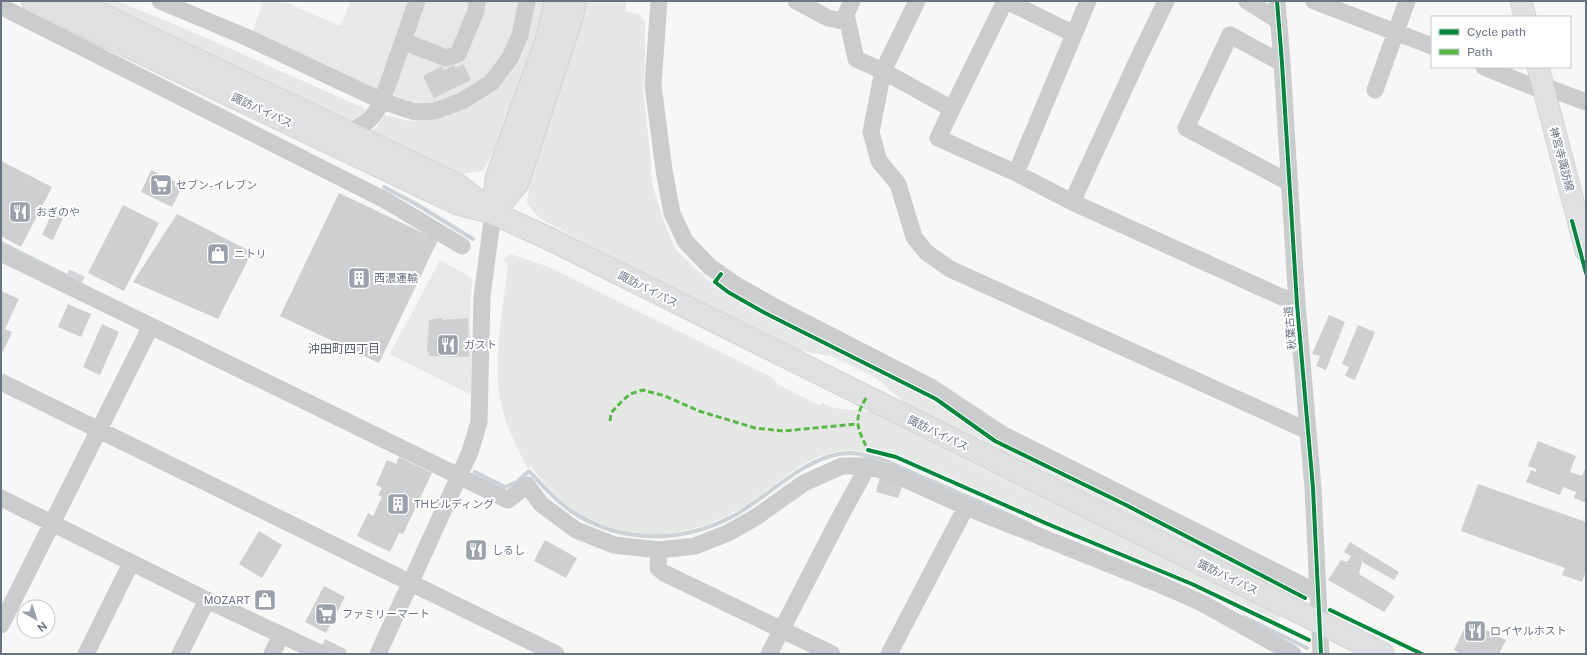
<svg xmlns="http://www.w3.org/2000/svg" width="1587" height="655" viewBox="0 0 1587 655" font-family="'Public Sans','Noto Sans JP',sans-serif">
	<style>
		.built { fill: #e7e8e8 }
		.green { fill: #e5e8e4 }
		.lines { fill: none; stroke-linecap: round; stroke-linejoin: round }
		.stream { stroke: #cdd2d6; stroke-width: 4 }
		.building { fill: #cecfd0 }
		.minor-tunnel { stroke: #d4d6d9; stroke-width: 17; stroke-dasharray: 17 8; stroke-linecap: butt }
		.major-casing { stroke: #d4d4d5; stroke-width: 23 }
		.highway-casing { stroke: #d3d3d3; stroke-width: 24 }
		.minor { stroke: #cbcccd; stroke-width: 17 }
		.major { stroke: #dfe0e1; stroke-width: 21 }
		.highway { stroke: #dfe0e1; stroke-width: 22 }
		.quiet { stroke: #58b947; stroke-width: 3; stroke-dasharray: 6 3; stroke-linecap: butt }
		.cycleway-casing { stroke: #fff; stroke-width: 6 }
		.cycleway { stroke: #00873e; stroke-width: 4 }
		.labels { text-anchor: middle; dominant-baseline: central; stroke-width: 4; stroke-linejoin: round; paint-order: stroke }
		.street-label { font-size: 11px; fill: #6a7383; stroke: #fff }
		.poi-label { font-size: 11px; fill: #6a7383; stroke: #fff; text-anchor: start }
		.neighbourhood-label { font-size: 12px; fill: #575d69; stroke: #fff }
	</style>
	<rect width="100%" height="100%" fill="#f7f7f6"/>
	<!-- built -->
	<path class="built" d="M263,1H282L340,26L351,1H520L507,52L488,75L463,93L424,106L368,86L252,34Z
		M440,260L472,278L470,317L472,361L471,395L390,354Z"/>
	<!-- green -->
	<path class="green" d="M92,1H118L202,36L366,109C362,116 357,121 348,121Z
		M531,1H547L545,17L497,144L483,171L461,174L368,133L377,127L384,115L414,122L423,120L486,93Z
		M579,1H626V12L639,14L645,22V58L643,90L650,151L652,184L666,227L676,250L709,281L739,303L773,321L930,400L994,443L1292,592L1290,597L915,411L876,378L832,356L789,349L771,341L539,218L527,204L530,177Z
		M510,254L549,267L771,377L779,385L820,406L822,403L833,408L872,412L977,466L1281,615L1277,621L1228,596L1092,540L902,457L868,447L865,452C857,451 849,450 840,451C808,454 775,485 749,503C695,539 634,546 577,512C559,501 544,483 531,467L528,468C514,444 499,411 498,382C496,342 504,302 508,262H502Z"/>
	<g class="lines">
		<!-- stream -->
		<path class="stream" d="M384,187L416,204L473,239
			M1,243L65,275
			M475,472L505,487L517,482L529,471C542,485 555,500 571,511C621,544 683,544 735,515C769,496 808,454 848,453C860,453 872,457 884,460L1030,524
			M1244,617L1307,648"/>
	</g>
	<!-- building -->
	<path class="building" d="M463,64L471,80L434,98L423,76L442,66L444,70L454,65L455,68Z
		M1,161L52,187L21,247L1,236Z
		M151,170L183,185L172,207L141,192Z
		M339,193L438,240L379,363L280,316Z
		M123,205L159,223L124,291L88,273Z
		M53,211L64,216L53,240L42,235Z
		M177,214L252,252L218,319L133,282Z
		M1,291L19,299L5,329L12,332L1,356Z
		M68,304L91,314L81,337L58,327Z
		M1329,315L1345,322L1326,370L1316,366L1320,356L1312,354Z
		M442,318V320L468,318L469,357L429,356V352H427L429,320Z
		M102,324L119,332L100,375L83,367Z
		M1358,325L1375,332L1355,380L1345,376L1349,367L1342,364Z
		M1538,441L1576,456L1570,472L1582,476L1586,467V503L1574,498L1576,492L1563,487L1560,495L1526,482L1531,470L1536,472V469L1528,466Z
		M399,457L432,473L403,534L399,533L390,552L357,536L368,513L373,516L382,497L378,495L382,488L376,485L387,460L396,464Z
		M880,477L903,484L898,498L876,492Z
		M1478,484L1586,522V571L1582,582L1562,575L1565,568L1461,531Z
		M259,531L282,545L262,578L239,564Z
		M545,540L577,558L566,578L534,561Z
		M1350,542L1399,572L1394,580L1362,562L1359,574L1395,596L1384,612L1328,580L1341,560L1347,562L1351,556L1344,552Z
		M324,586L345,597L326,633L305,622Z
		M1468,621L1506,640L1499,654H1461L1454,650Z
		M325,639L347,650L345,654H334L321,648Z"/>
	<g class="lines">
		<!-- minor-tunnel -->
		<path class="minor-tunnel" d="M71,286L77,273"/>
		<!-- major casing -->
		<g class="major-casing">
			<path id="major" d="M1521,1L1525,17
				M1538,67L1586,251"/>
		</g>
		<!-- highway casing -->
		<g class="highway-casing">
			<path id="highway" d="M33,1L456,203L493,213L550,239L1383,654
				M73,1L458,185L488,209
				M493,213L517,184L571,20L575,1
				M493,213L497,176L546,42L556,1"/>
		</g>
		<!-- minor -->
		<path class="minor" d="M160,1L246,37L382,101L415,112L435,111L462,101L491,83L510,58L520,35L527,1
			M659,1L653,85L664,170L672,213L685,241L710,267L736,285L775,307L931,387L1002,434L1318,593
			M796,1L828,18L847,22
			M852,1L846,14L856,59L883,71L952,109L1005,1
			M917,1L883,71L871,132L879,161L898,184L914,237L926,252L950,269L1308,431
			M1007,1L1074,34
			M1088,1L1016,173L1072,202L1297,304
			M1247,1L1279,21
			M1277,1L1282,63L1297,304L1313,488L1321,654
			M1314,1L1432,46
			M1,8H4L385,200L462,246
			M403,41L446,58L458,54L476,11L477,1
			M1282,63L1230,35L1186,128L1290,183
			M1484,67L1536,88L1543,86L1586,102
			M1375,90L1407,1
			M952,109L938,138L1016,173
			M348,132C367,124 373,119 382,101L417,1
			M1072,202L1138,59L1166,1
			M1,253L508,500L527,485L541,504L576,530L614,545L659,550L695,546L728,533L756,517L804,483L842,466H868L896,475L966,507L1159,584L1202,603L1293,654
			M1,382L556,654
			M1,498L207,600L322,654
			M659,550L658,568L664,573L832,654
			M1,625L151,326
			M86,654L131,563
			M180,654L207,600
			M272,654L281,635
			M378,654L470,452L479,422L482,297L493,213
			M769,654L840,517L868,466
			M889,654L966,507"/>
		<!-- major -->
		<use href="#major" class="major"/>
		<!-- highway -->
		<use href="#highway" class="highway"/>
		<!-- quiet -->
		<path class="quiet" d="M866,398C853,420 857,428 868,450
			M610,421L611,413L621,402L630,394L643,390L665,396L699,411L755,428L783,431L857,424"/>
		<!-- cycleway casing -->
		<g class="cycleway-casing">
			<path id="cycleway" d="M1277,1L1282,63L1297,304L1313,488L1321,654
				M1572,221L1586,273
				M721,274L715,282L728,292L765,313L936,399L995,441L1126,505L1305,598
				M868,450L896,457L1050,525L1192,584L1309,640
				M1330,610L1422,654"/>
		</g>
		<!-- cycleway -->
		<use href="#cycleway" class="cycleway"/>
	</g>
	<!-- icons -->
	<defs>
		<g id="supermarket-square" transform="scale(1.15)"><rect x="-9" y="-9" width="18" height="18" rx="4" fill="#9ba1ab" stroke="#fff"/><path d="M-6-5.5h2.5l.6 2H6L4.5 2H-2.5L-4.4-4H-6ZM-1.5 3.2a1.3 1.3 0 1 0 .1 0ZM3 3.2a1.3 1.3 0 1 0 .1 0Z" fill="#fff"/></g>
		<g id="restaurant-square" transform="scale(1.15)"><rect x="-9" y="-9" width="18" height="18" rx="4" fill="#9ba1ab" stroke="#fff"/><path d="M-5-6h1v4h1v-4h1v4h1v-4h1v5L-1.5 .5V6h-2V.5L-5-1ZM5-6V6H3V1.5H1.5Q1.5-4 5-6Z" fill="#fff"/></g>
		<g id="shop-square" transform="scale(1.15)"><rect x="-9" y="-9" width="18" height="18" rx="4" fill="#9ba1ab" stroke="#fff"/><path d="M-5-2.5h2.3a2.7 3.5 0 0 1 5.4 0H5L5.5 6h-11ZM-1.5-2.5h3a1.5 2.3 0 0 0-3 0Z" fill="#fff"/></g>
		<g id="building-square" transform="scale(1.15)"><rect x="-9" y="-9" width="18" height="18" rx="4" fill="#9ba1ab" stroke="#fff"/><path d="M-4-6H4V6H1V3H-1V6H-4ZM-2.5-4.3h1.7v1.8h-1.7ZM.8-4.3h1.7v1.8H.8ZM-2.5-1h1.7V.8h-1.7ZM.8-1h1.7V.8H.8Z" fill="#fff"/></g>
	</defs>
	<g fill-rule="evenodd">
		<use href="#supermarket-square" x="161" y="185"/>
		<use href="#restaurant-square" x="20" y="212"/>
		<use href="#shop-square" x="218" y="254"/>
		<use href="#building-square" x="359" y="278"/>
		<use href="#restaurant-square" x="448" y="345"/>
		<use href="#building-square" x="398" y="504"/>
		<use href="#restaurant-square" x="476" y="550"/>
		<use href="#shop-square" x="265" y="600"/>
		<use href="#supermarket-square" x="326" y="614"/>
		<use href="#restaurant-square" x="1475" y="631"/>
	</g>
	<g class="labels">
		<!-- street labels -->
		<g class="street-label">
			<text transform="translate(262 110) rotate(25)">諏訪バイパス</text>
			<text transform="translate(1562 159) rotate(75)">神宮寺諏訪線</text>
			<text transform="translate(648 289) rotate(27)">諏訪バイパス</text>
			<text transform="translate(1290 328) rotate(-95)">秋葉古道</text>
			<text transform="translate(938 433) rotate(26)">諏訪バイパス</text>
			<text transform="translate(1228 577) rotate(26)">諏訪バイパス</text>
		</g>
		<!-- poi labels -->
		<g class="poi-label">
			<text x="176" y="185">セブン-イレブン</text>
			<text x="36" y="212">おぎのや</text>
			<text x="234" y="254">ニトリ</text>
			<text x="374" y="278">西濃運輸</text>
			<text x="464" y="345">ガスト</text>
			<text x="414" y="504">THビルディング</text>
			<text x="492" y="550">しるし</text>
			<text x="250" y="600" text-anchor="end">MOZART</text>
			<text x="342" y="614">ファミリーマート</text>
			<text x="1490" y="631">ロイヤルホスト</text>
		</g>
		<!-- neighbourhood labels -->
		<g class="neighbourhood-label">
			<text x="344" y="349">沖田町四丁目</text>
		</g>
	</g>
	<!-- border -->
	<rect width="1587" height="655" fill="none" stroke="#6a7383" stroke-width="4"/>
	<!-- legend -->
	<rect x="1431" y="16" width="140" height="52" fill="#ffffff" stroke="#c3c7cd"/>
	<rect x="1439" y="29" width="20" height="6" fill="#00873e" stroke="#c3c7cd"/>
	<text x="1467" y="36" font-size="12" fill="#6a7383">Cycle path</text>
	<rect x="1439" y="49" width="20" height="6" fill="#58b947" stroke="#c3c7cd"/>
	<text x="1467" y="56" font-size="12" fill="#6a7383">Path</text>
	<!-- north arrow -->
	<g transform="translate(36 619) rotate(141)"><circle r="19" fill="#ffffff" stroke="#c3c7cd"/>
	<path d="M0-3L7 15L0 10L-7 15Z" fill="#9ba1ab"/>
	<text y="-6" font-size="11" font-weight="bold" text-anchor="middle" fill="#6a7383">N</text>
	</g>
</svg>
